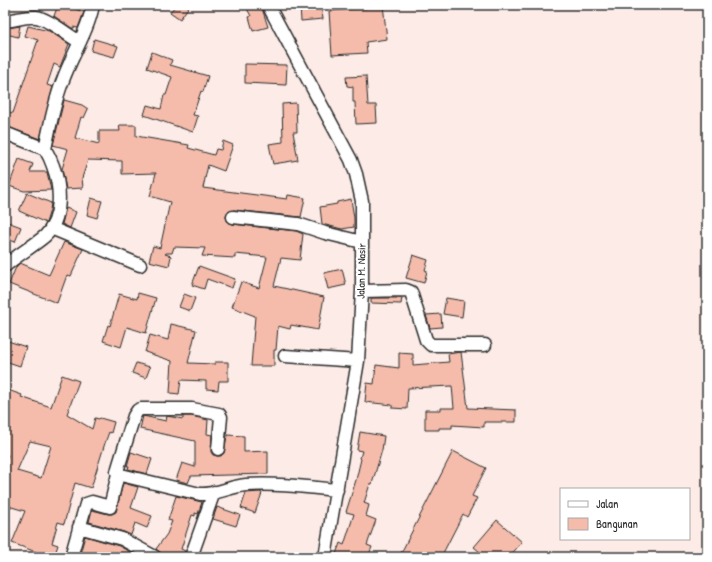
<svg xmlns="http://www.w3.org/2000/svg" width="712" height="562" viewBox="0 0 712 562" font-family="'Patrick Hand',sans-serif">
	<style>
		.building { fill: #f5bcab; stroke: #2b2b2b; fill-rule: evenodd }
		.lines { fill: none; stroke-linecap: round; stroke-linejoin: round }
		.minor-casing { stroke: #2b2b2b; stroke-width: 15 }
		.minor { stroke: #fff; stroke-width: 12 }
		.labels { text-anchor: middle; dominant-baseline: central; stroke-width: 4; stroke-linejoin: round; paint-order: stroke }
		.street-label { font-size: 11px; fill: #2b2b2b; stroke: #fff }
	</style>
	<rect width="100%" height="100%" fill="#fcebe6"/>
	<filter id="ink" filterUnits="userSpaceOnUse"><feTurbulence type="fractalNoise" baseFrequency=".025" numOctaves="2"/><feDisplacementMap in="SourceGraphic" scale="8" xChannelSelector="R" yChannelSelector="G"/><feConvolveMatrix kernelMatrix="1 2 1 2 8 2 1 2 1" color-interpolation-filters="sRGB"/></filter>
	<g filter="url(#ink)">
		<!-- building -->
		<path class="building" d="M58,5H76L75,9L84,12L78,28L73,27V29L54,16Z
			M176,5H190L180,19L170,12Z
			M245,5H261L268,27L253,31L249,17L251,16Z
			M321,5L323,19L301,21L300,6Z
			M383,5L387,39L366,42L367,53L332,55L329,11L367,8V6Z
			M20,26L18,37L6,34L7,28Z
			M28,26L49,31L69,44L60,67L54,64L47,85L53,87L40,139L5,126V111L13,113L38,40L25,36Z
			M94,39L118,46L114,57L91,51Z
			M152,52L172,60L170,65L208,76L203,92L201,91L193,115L198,116L193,132L144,115L147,105L161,109L164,95H166L172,77L147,68Z
			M245,64L287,65L286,85L245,83Z
			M366,76L368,105H376L377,123L356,124L355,102H353V87L347,86L346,77Z
			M64,100L82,105L88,109L84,118L81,117L75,138L99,144V131H120L119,125H136V136L189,145L188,148L214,155L216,149L221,150L223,141L233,145L224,171L208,165L203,188L287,199L288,195L305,198L301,217L234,210L227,212L226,217L228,223L232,224L296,231L303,234L300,260L281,258L274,286L324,297L318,330L291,325L290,329L278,326L276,350H274V366H251L255,316L232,307L241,282L259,288L267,257L235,254V258L202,256L205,248L174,247L172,253H166L165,254L171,256L169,266L149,261L153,246L160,248L170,202L150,196L156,173L122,174V161L88,160L82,178L83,188L66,189L62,169L68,149L53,145Z
			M296,103L297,132H293L298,160L273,164L269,144L283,142L282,104Z
			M19,159L33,164L30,172H47L51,190L24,191L9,186Z
			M27,193L51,203L50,210L46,223L19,211Z
			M91,198L102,201L97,218L87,215Z
			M351,199L354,218V227L342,229L322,224L320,207L337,204V202Z
			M66,208L76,212L70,228L62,224Z
			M5,221L21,227L15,242L5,238Z
			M64,242L83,249L71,276L67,275L57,303L9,284L16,267L20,263L49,275Z
			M413,255L428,260L425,270L427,271L424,283L406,278Z
			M199,266L235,279L232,288L207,279L204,289L192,285Z
			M342,269L346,285L328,289L324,273Z
			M138,293L156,298L146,333L127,327L121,347L103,341L108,325L110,326L119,294L137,299Z
			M184,294L195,298L190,311L179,307Z
			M371,298H402L401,304L371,303Z
			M446,298L464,301L462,317L443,314Z
			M441,314L442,327L430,328L426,315Z
			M171,324L196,330L188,363L215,364V362H228V381H219L218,390L206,389V381L181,380L179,394L170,393L172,361L145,352L150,335L168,340Z
			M5,340L26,347L20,366L5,361Z
			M461,352L468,408L516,410V422H484V427L452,425V428H439V430H425V410H441V408H454L452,386L408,388L407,409L392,408V405L365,402L367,383L374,384L376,365L399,368V353L413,354V365L449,362L448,354Z
			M136,363L150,367L146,378L132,373Z
			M62,375L79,381L67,414L92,429L95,418L99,419L100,418L114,422L111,433L109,432L105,443L91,488L75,483L64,524L58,522L52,543L58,545L54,557H34L36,552L12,543L25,511L5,505V463L8,455L5,453V389L22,395L21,397L51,407ZM30,441L51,446L41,478L17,471Z
			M143,416L166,421L167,416L183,419V416H191L208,420L207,434L212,435L211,452L213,455L217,456H221L224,453L227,435L244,436V452L268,451V474L191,476L188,483L176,480L182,463L195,467V441L140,429Z
			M360,432L384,436L382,450L372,484H370L364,503L369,505L366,516L376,520L367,545L372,547L368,557H344L336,554L340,543L344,545L354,514L346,512L356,480L361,459L360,458L362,451L357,450Z
			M453,451L486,468L472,496L477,498L467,517L463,514L441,557H399Z
			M131,452L152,459L147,474L128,469L129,466H127Z
			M123,483L138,487L131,508L152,516L147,528L135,523L131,535L124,532L89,522L92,510L108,514H112L116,512Z
			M260,492L262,493L255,513L241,508L246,493Z
			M176,496L202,502L198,514L195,513V516L192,515L181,549L185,551L184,557H162L161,553L156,549L167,534L172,521L168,520Z
			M217,507L240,515L236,526L213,519Z
			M497,520L522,542L509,557H486L474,547Z
			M85,536L119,546L139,557H79Z"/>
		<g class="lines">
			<!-- minor casing -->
			<g class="minor-casing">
				<path id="minor" d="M268,5L351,160L356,174L362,201V291L358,361L325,557
					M5,21C15,20 26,16 36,17C47,18 69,36 80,42
					M5,133L45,149
					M233,217L298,224L325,233L362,242
					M51,228L140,265
					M5,266C17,255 32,247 45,236C63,219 61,187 53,166C51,160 48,154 45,149C50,126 54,102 63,80C72,55 88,31 93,5
					M362,291L406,290L411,292L426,340L431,345H485
					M285,356L358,361
					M218,449L221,417L219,414L192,409H141L138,410L134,416L118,468L117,472L121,475L200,494C216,495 231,486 246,485C277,483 307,487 337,490
					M79,527L122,539L155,557
					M71,557L86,504L92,502L110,507L118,474
					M191,557L214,492"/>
			</g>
			<!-- minor -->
			<use href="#minor" class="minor"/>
		</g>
	</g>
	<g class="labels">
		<!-- street labels -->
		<g class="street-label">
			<text transform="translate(361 271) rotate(-89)">Jalan M. Nasir</text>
		</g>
	</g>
	<!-- margin -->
	<rect width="712" height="562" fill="none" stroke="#fff" stroke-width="20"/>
	<rect x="10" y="10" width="692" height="542" fill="none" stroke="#2b2b2b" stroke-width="1.5" filter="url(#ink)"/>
	<!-- legend -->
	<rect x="560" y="488" width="130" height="52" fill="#ffffff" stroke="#aaaaaa"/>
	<rect x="568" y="501" width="20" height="6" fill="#ffffff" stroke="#aaaaaa"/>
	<text x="596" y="508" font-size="12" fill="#2b2b2b">Jalan</text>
	<rect x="568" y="518" width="20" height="12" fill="#f5bcab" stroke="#aaaaaa"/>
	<text x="596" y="528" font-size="12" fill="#2b2b2b">Bangunan</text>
</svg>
